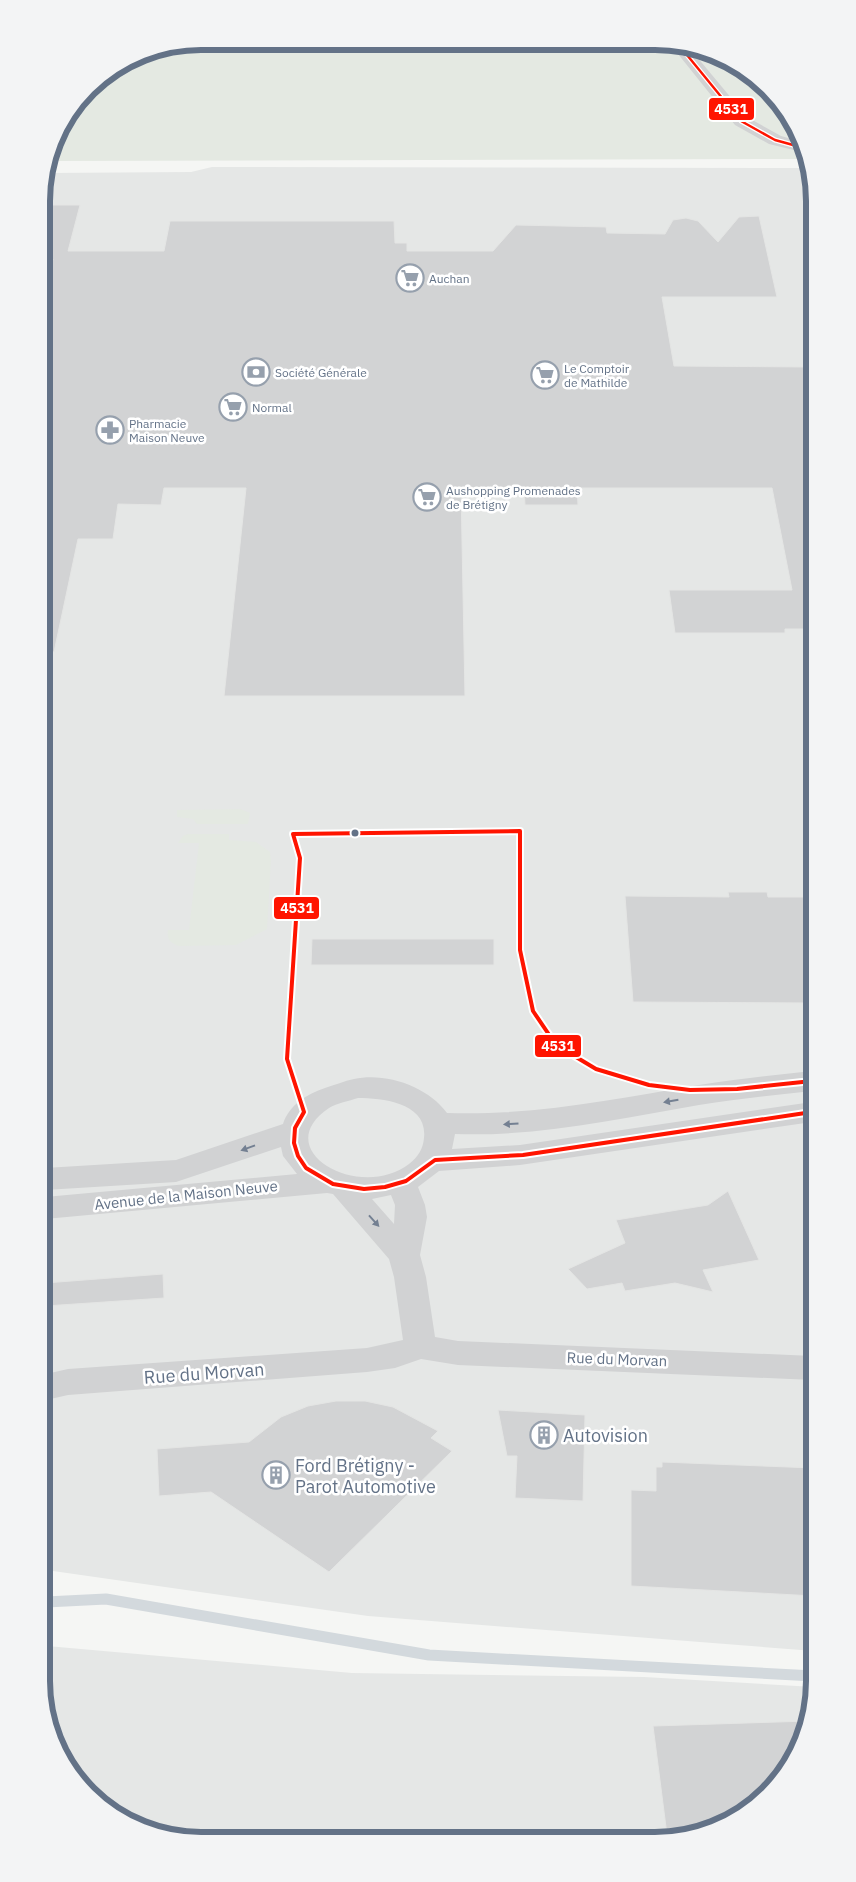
<svg xmlns="http://www.w3.org/2000/svg" width="856" height="1882" viewBox="0 0 856 1882" font-family="'IBM Plex Sans',sans-serif">
	<style>
		.built { fill: #e5e7e6 }
		.green { fill: #e4e9e2 }
		.lines { fill: none; stroke-linecap: round; stroke-linejoin: round }
		.stream { stroke: #d3d9dd; stroke-width: 11 }
		.building { fill: #d2d3d4; stroke: #e4e5e4 }
		.street { fill: #d1d2d3; fill-rule: evenodd }
		.bus-1-far1-casing { stroke: #fff; stroke-width: 5 }
		.bus-1-casing { stroke: #fff; stroke-width: 8 }
		.bus-1-far1 { stroke: #ff1400; stroke-width: 2.5 }
		.bus-1 { stroke: #ff1400; stroke-width: 4 }
		.oneway { fill: #748092 }
		.bus-dot { fill: #637287; stroke: #fff; stroke-width: 2 }
		.labels { text-anchor: middle; dominant-baseline: central; stroke-width: 5; stroke-linejoin: round; paint-order: stroke }
		.far-poi-label { font-size: 12px; fill: #637287; stroke: #fff; text-anchor: start }
		.street-label { font-size: 15px; fill: #637287; stroke: #fff }
		.near-street-label { font-size: 18px; fill: #637287; stroke: #fff }
		.near-poi-label { font-size: 18px; fill: #637287; stroke: #fff; text-anchor: start }
		.rim { fill: none; stroke: #637287; stroke-width: 6 }
		.line-badge { stroke: #fff; stroke-width: 2 }
		.badge-label { font-size: 14px; text-anchor: middle; font-weight: bold; fill: #fff }
	</style>
	<rect width="100%" height="100%" fill="#f5f6f4"/>
	<!-- built -->
	<path class="built" d="M212,167L809,168L814,1651L368,1616L46,1570L42,190L46,173L191,172Z
		M47,1646L352,1673L644,1677L814,1687V1692L802,1742L775,1786L743,1814L696,1835L170,1838L96,1801L68,1769L47,1722Z"/>
	<!-- green -->
	<path class="green" d="M201,41L686,44L760,81L793,121L809,159L50,161L58,130L96,81L140,53Z
		M240,809L250,813L248,824H197L193,819L177,817V810Z
		M188,834H229V840L256,842L270,852L271,860L267,929L236,945L179,946C170,943 167,940 168,930H189L199,843H178L183,836Z"/>
	<g class="lines">
		<!-- stream -->
		<path class="stream" d="M46,1602L106,1599L429,1655L814,1676"/>
	</g>
	<!-- building -->
	<path class="building" d="M42,205H80L68,251H164L170,221H394L395,243H407V251H493L516,225L606,227L607,233L665,234L673,220L686,218L698,221L718,242L739,217L759,216L777,297H662L674,366L810,367L811,629H785V633H675L669,590H792L772,488H577L578,505H525L524,488H461L465,696H224L246,488H164L161,505L118,504L113,539H78L54,652L43,651L42,300L53,259H42Z
		M728,892H767L768,897H812V1003L633,1002L625,896L729,897Z
		M312,939H494V965H311Z
		M728,1191L759,1260L703,1270L713,1292L675,1283L625,1291L622,1283L587,1289L568,1269L625,1243L616,1220L708,1205Z
		M163,1274L164,1298L45,1306V1283Z
		M336,1401H365L393,1407L438,1431L431,1438L452,1451L329,1572L211,1492L159,1496L157,1449L249,1442L281,1417L308,1406Z
		M498,1410L585,1415L583,1501L515,1498L517,1456H507Z
		M662,1462L814,1468V1596L631,1586V1490L656,1491V1467H662Z
		M808,1721L802,1742L775,1786L743,1814L696,1835H667L653,1726Z"/>
	<g class="lines">
		<!-- street -->
		<path class="street" d="M670,44L687,45L747,117L781,136L802,142L806,153L769,144L735,125Z
			M812,1071V1091C774,1095 737,1099 699,1105C618,1119 537,1137 455,1134L452,1149L520,1145L812,1102V1122L520,1165L439,1171L418,1187L425,1205L427,1217L420,1255L426,1277L435,1337L458,1341L813,1356V1380L458,1365L421,1359L395,1368L367,1372L68,1395L46,1400V1374L68,1369L367,1348L403,1340L394,1277L389,1259L333,1194L327,1193L45,1219V1197L297,1174L283,1156L281,1147L176,1182L45,1190V1168L176,1160L283,1124C289,1105 307,1094 325,1088C335,1085 344,1081 354,1079C387,1072 428,1087 447,1113C533,1116 615,1099 699,1085C737,1079 774,1075 812,1071ZM358,1098C383,1098 428,1103 424,1138C423,1149 418,1157 409,1164C359,1202 267,1150 329,1108C337,1103 349,1101 358,1098ZM391,1195L395,1205L394,1224L372,1199Z"/>
		<!-- bus-1-far1 casing -->
		<g class="bus-1-far1-casing">
			<path id="bus-1-far1" d="M678,44L741,121L775,140L804,148"/>
		</g>
		<!-- bus-1 casing -->
		<g class="bus-1-casing">
			<path id="bus-1" d="M812,1081L737,1089L690,1090L649,1085L596,1069L556,1045L533,1011L520,950V831L293,834L300,858L287,1059L304,1112L295,1128L294,1143L298,1156L306,1168L333,1184L364,1189L385,1187L406,1181L435,1160L523,1155L812,1112"/>
		</g>
		<!-- bus-1-far1 -->
		<use href="#bus-1-far1" class="bus-1-far1"/>
		<!-- bus-1 -->
		<use href="#bus-1" class="bus-1"/>
	</g>
	<!-- one-way arrows -->
	<defs><path id="oneway-solid" d="M-6-.8H1V-3.2L6.5 0L1 3.2V.8H-6Z" transform="scale(1.25)"/></defs>
	<g class="oneway">
		<use href="#oneway-solid" transform="translate(671 1101) rotate(170)"/>
		<use href="#oneway-solid" transform="translate(511 1124) rotate(176)"/>
		<use href="#oneway-solid" transform="translate(248 1148) rotate(160)"/>
		<use href="#oneway-solid" transform="translate(374 1221) rotate(48)"/>
	</g>
	<!-- icons -->
	<defs>
		<g id="supermarket-ring" transform="scale(1.4375)"><circle r="9.5" fill="#fff" stroke="#96a0ad" stroke-width="1.5"/><path d="M-6-5.5h2.5l.6 2H6L4.5 2H-2.5L-4.4-4H-6ZM-1.5 3.2a1.3 1.3 0 1 0 .1 0ZM3 3.2a1.3 1.3 0 1 0 .1 0Z" fill="#96a0ad"/></g>
		<g id="bank-ring" transform="scale(1.4375)"><circle r="9.5" fill="#fff" stroke="#96a0ad" stroke-width="1.5"/><path d="M-6-4H6V4H-6ZM0-2.3a2.3 2.3 0 1 0 0 4.6a2.3 2.3 0 1 0 0-4.6Z" fill="#96a0ad"/></g>
		<g id="pharmacy-ring" transform="scale(1.4375)"><circle r="9.5" fill="#fff" stroke="#96a0ad" stroke-width="1.5"/><path d="M-2-6h4v4h4v4h-4v4h-4v-4h-4v-4h4Z" fill="#96a0ad"/></g>
		<g id="building-ring" transform="scale(1.4375)"><circle r="9.5" fill="#fff" stroke="#96a0ad" stroke-width="1.5"/><path d="M-4-6H4V6H1V3H-1V6H-4ZM-2.5-4.3h1.7v1.8h-1.7ZM.8-4.3h1.7v1.8H.8ZM-2.5-1h1.7V.8h-1.7ZM.8-1h1.7V.8H.8Z" fill="#96a0ad"/></g>
	</defs>
	<g fill-rule="evenodd">
		<use href="#supermarket-ring" x="410" y="278"/>
		<use href="#bank-ring" x="256" y="372"/>
		<use href="#supermarket-ring" x="545" y="375"/>
		<use href="#supermarket-ring" x="233" y="407"/>
		<use href="#pharmacy-ring" x="110" y="430"/>
		<use href="#supermarket-ring" x="427" y="497"/>
		<use href="#building-ring" x="544" y="1435"/>
		<use href="#building-ring" x="276" y="1475"/>
	</g>
	<!-- markers -->
	<circle class="bus-dot" cx="355" cy="833" r="4.5"/>
	<g class="labels">
		<!-- far-poi labels -->
		<g class="far-poi-label">
			<text x="429" y="278">Auchan</text>
			<text x="564" y="368">Le Comptoir<tspan x="564" dy="14">de Mathilde</tspan></text>
			<text x="275" y="372">Société Générale</text>
			<text x="252" y="407">Normal</text>
			<text x="129" y="423">Pharmacie<tspan x="129" dy="14">Maison Neuve</tspan></text>
			<text x="446" y="490">Aushopping Promenades<tspan x="446" dy="14">de Brétigny</tspan></text>
		</g>
		<!-- street labels -->
		<g class="street-label">
			<text transform="translate(186 1195) rotate(-6)">Avenue de la Maison Neuve</text>
			<text transform="translate(617 1359) rotate(2)">Rue du Morvan</text>
		</g>
		<!-- near-street labels -->
		<g class="near-street-label">
			<text transform="translate(204 1373) rotate(-4)">Rue du Morvan</text>
		</g>
		<!-- near-poi labels -->
		<g class="near-poi-label">
			<text x="563" y="1435">Autovision</text>
			<text x="295" y="1465">Ford Brétigny -<tspan x="295" dy="21">Parot Automotive</tspan></text>
		</g>
	</g>
	<!-- crop -->
	<path d="M0 0H856V1882H0ZM201 50H655A151 151 0 0 1 806 201V1681A151 151 0 0 1 655 1832H201A151 151 0 0 1 50 1681V201A151 151 0 0 1 201 50Z" fill="#f3f4f5" fill-rule="evenodd"/>
	<path class="rim" d="M201 50H655A151 151 0 0 1 806 201V1681A151 151 0 0 1 655 1832H201A151 151 0 0 1 50 1681V201A151 151 0 0 1 201 50Z"/>
	<g class="line-badge">
		<rect x="708" y="97" width="47" height="24" rx="5" fill="#ff1400"/>
		<rect x="273" y="896" width="47" height="24" rx="5" fill="#ff1400"/>
		<rect x="534" y="1034" width="48" height="24" rx="5" fill="#ff1400"/>
	</g>
	<g class="badge-label">
		<text x="731" y="114">4531</text>
		<text x="297" y="913">4531</text>
		<text x="558" y="1051">4531</text>
	</g>
</svg>
